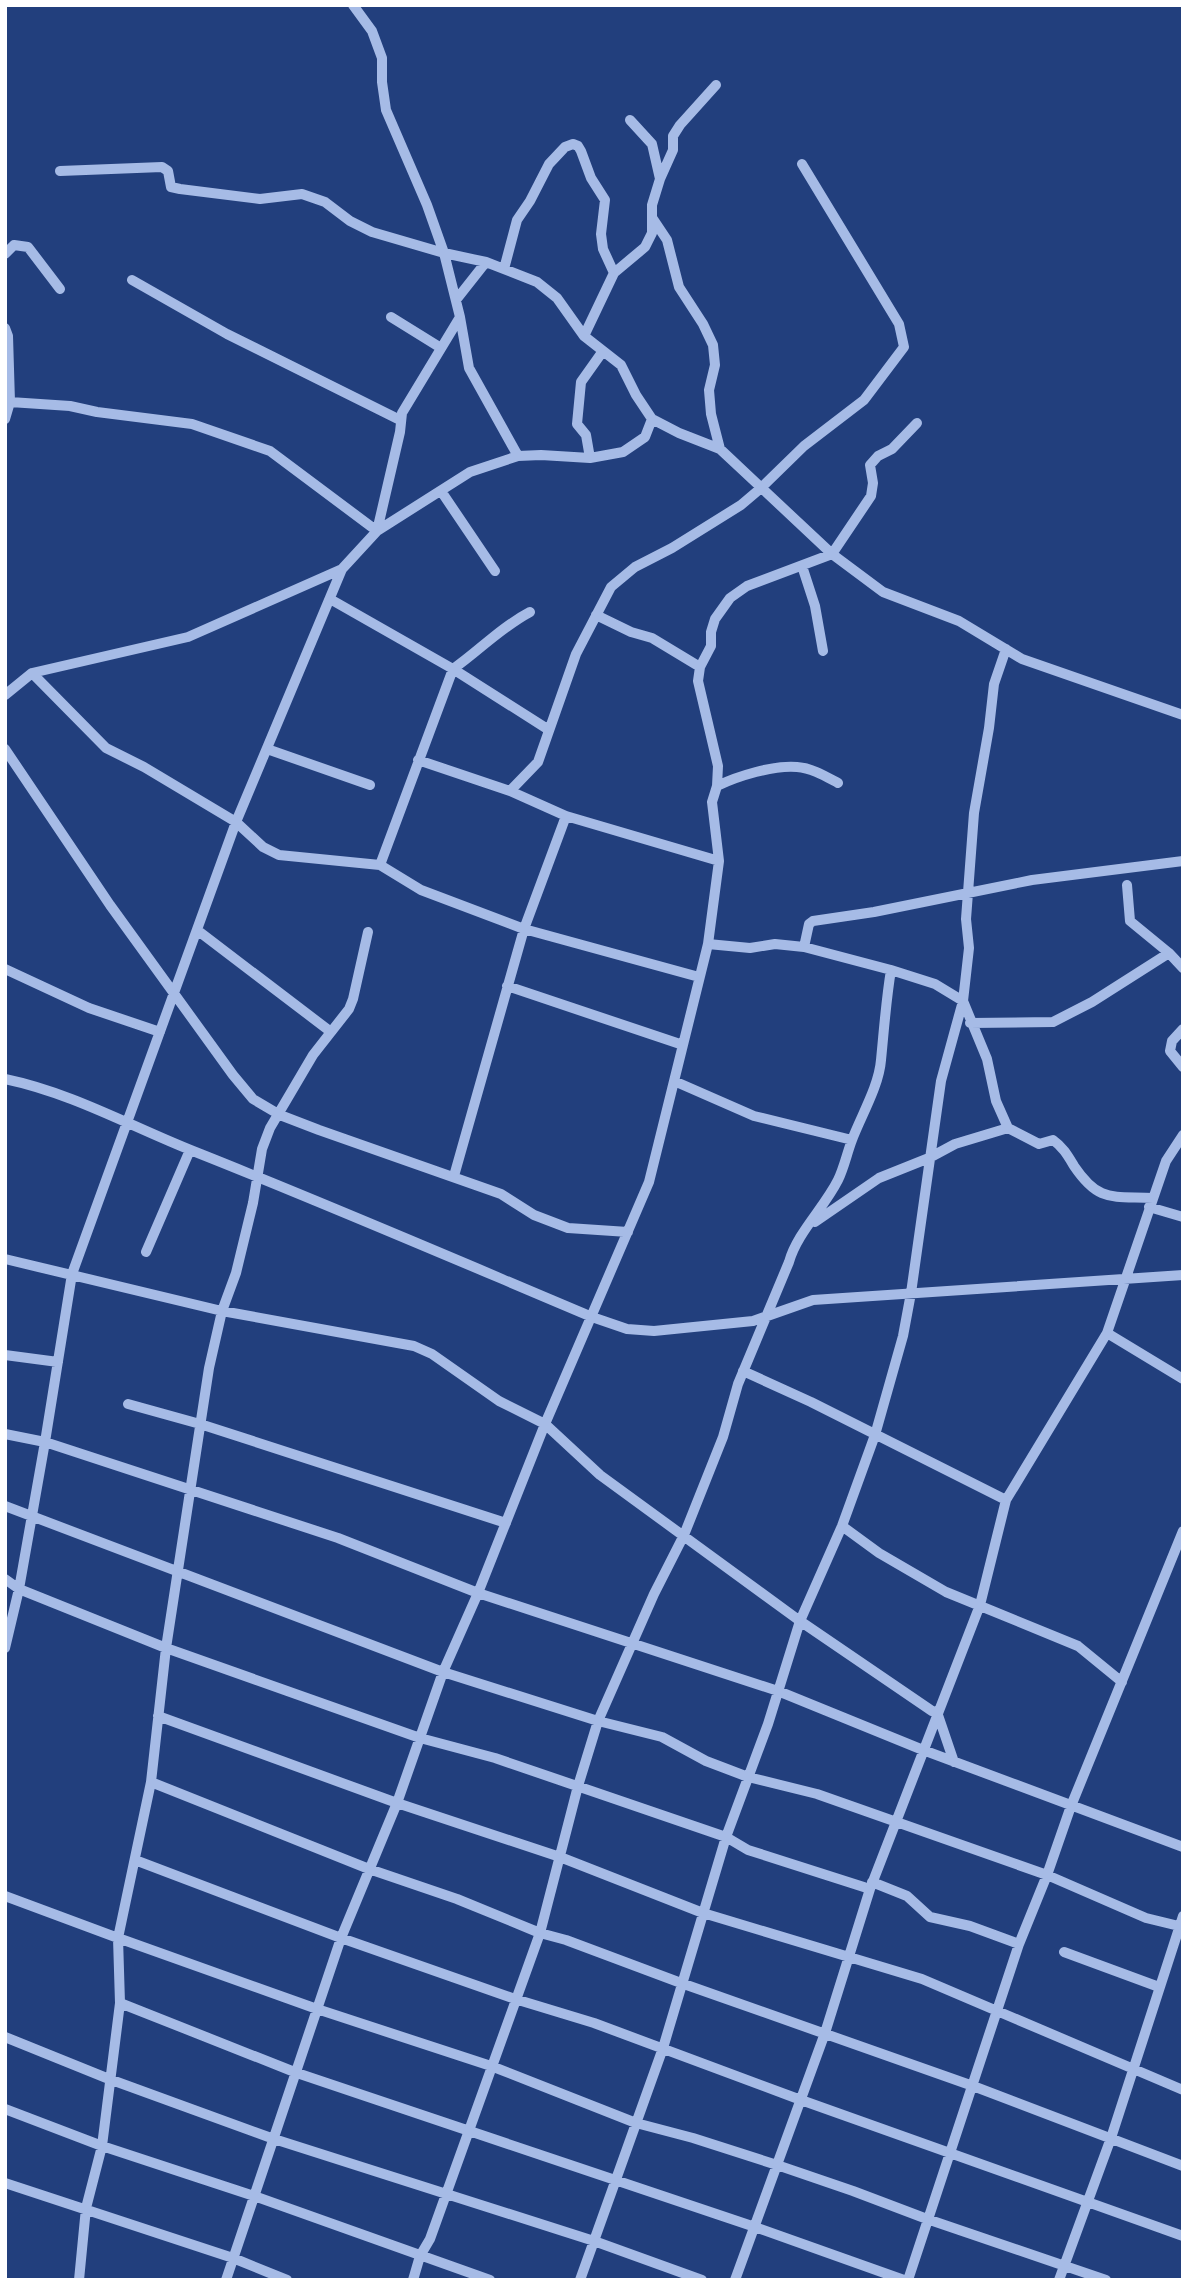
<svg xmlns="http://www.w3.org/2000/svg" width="1188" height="2285" viewBox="0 0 1188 2285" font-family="'Open Sans',sans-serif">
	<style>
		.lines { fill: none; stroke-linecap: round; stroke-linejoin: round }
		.minor { stroke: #a6bbe6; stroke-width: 10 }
	</style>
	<rect width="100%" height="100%" fill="#223f7d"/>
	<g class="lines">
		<!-- minor -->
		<path class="minor" d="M353,5L372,31L382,58V82L386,110L427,205L444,253L460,317L469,368L518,456
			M630,120L652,144L660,179
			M60,171L162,167L168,171L171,187L180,189L260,199L302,194L325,202L350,221L372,232L444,253L486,262L537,282L557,298L584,336L621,365L636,395L652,419L679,433L720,449L832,554L883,592L959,621L1022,659L1183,715
			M653,219L667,240L679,287L703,324L713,345L715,365L709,390L711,414L720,449
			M5,254L14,245L28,247L60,289
			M504,269L517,220L530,201L549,164L565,147L573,144L578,146L581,151L591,178L605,200L601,234L603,249L614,273
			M132,280L227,334L400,420
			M456,300L486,262
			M391,317L441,348
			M5,328L8,336L10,402L5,419
			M584,336L614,273L645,247L652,233V205L660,179L673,150V136L680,125L716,85
			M10,402L70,406L97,412L192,424L270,451L377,531
			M590,458L586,435L577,424L581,382L603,351
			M441,491L495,571
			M377,531L400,432L402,413L460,317
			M802,566L815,606L823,651
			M330,599L453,669L549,730
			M596,615L631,632L652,638L700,667
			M32,673L106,748L144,767L236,822L263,847L279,855L380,865L421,890L524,929L699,977
			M5,695L32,673L188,637L342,569
			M5,749L110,905L233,1075L253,1099L280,1115L319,1130L501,1194L534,1215L568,1228L628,1232
			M267,749L370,785
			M418,760L510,791L566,816L719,861
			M717,786C738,776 773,765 797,767C812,768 825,776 838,783
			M510,791L538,762L576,654L611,587L635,567L672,548L741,505L761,488L804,446L864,400L904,347L899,324L802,164
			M380,865L453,669C480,650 500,628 530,612
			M1127,885L1130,921L1169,953L1183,968
			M197,930L331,1032
			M708,944L750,948L775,944L804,947L891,970L935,984L963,1001L987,1059L996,1101L1008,1128L1039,1144L1053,1140C1063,1147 1068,1156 1074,1166C1099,1203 1112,1196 1153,1198
			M804,947L809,924L813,921L874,912L1032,880L1183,861
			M5,969L89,1008L160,1032
			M507,986L683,1045
			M970,1023L1053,1022L1092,1002L1169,953
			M1183,1029L1172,1041L1170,1051L1183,1067
			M5,1079C72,1093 130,1126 193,1151C327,1204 459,1261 592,1317L627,1329L654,1331L753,1321L813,1300L1183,1275
			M674,1081L754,1116L852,1140
			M454,1176L524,929L566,816
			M1149,1207L1183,1217
			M815,1222L879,1178L929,1158L955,1144L1008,1128
			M146,1252L190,1150
			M5,1259L222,1311L414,1346L432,1354L499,1401L545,1424L600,1475L800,1621L932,1711L937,1712
			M1107,1333L1183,1379
			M5,1355L58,1362
			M743,1371L811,1402L1006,1500
			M128,1404L200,1424L506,1523
			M5,1434L45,1442L338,1538L478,1593L778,1691L923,1750L1183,1847
			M5,1506L443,1672L598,1721L662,1737L706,1761L748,1777L817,1794L1047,1875L1146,1918L1183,1927
			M842,1526L879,1553L946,1592L1078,1646L1122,1682
			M5,1579L19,1589L166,1648L420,1738L495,1758L726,1837L748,1850L870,1889
			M5,1648L19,1589L45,1442L72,1274L236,822L342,569L377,531L470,472L518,456L541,455L590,458L623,452L645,437L652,419
			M937,1712L954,1762
			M158,1716L397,1803L560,1857L703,1913L922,1979L1183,2090
			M151,1782L369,1869L457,1899L540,1933L566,1940L681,1983L973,2086L1183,2166
			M135,1860L341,1938L515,1999L594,2023L801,2100L1183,2236
			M872,1882L907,1896L930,1917L970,1926L1019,1944
			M5,1896L118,1938L317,2009L491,2066L636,2123L693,2138L777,2165L853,2191L927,2219L1106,2280
			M1064,1952L1159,1987
			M120,2003L297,2073L755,2227L904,2280
			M5,2037L109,2079L274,2139L594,2241L702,2280
			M5,2109L102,2146L254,2196L490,2280
			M5,2183L233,2258L287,2280
			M79,2280L86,2208L102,2146L120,2003L118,1938L151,1782L166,1648L209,1368L222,1311L236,1273L253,1203L262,1149L270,1128L313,1055L349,1009L353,999L368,932
			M226,2280L341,1938L397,1803L443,1672L478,1593L545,1424L649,1182L708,944L719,861L712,802L717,786L718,766L698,681L700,667L711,646V632L715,619L730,598L747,586L832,554L871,496L873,483L870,465L878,456L892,449L917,423
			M413,2280L420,2256L430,2239L540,1933L578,1786L598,1721L654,1594L684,1535L723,1437L738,1384L789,1262C797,1233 824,1208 838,1180C844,1168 847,1153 852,1140C861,1116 879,1086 881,1060C884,1030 886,1000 891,970
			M580,2280L663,2048L726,1837L768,1724L800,1621L842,1526L875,1435L903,1336L911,1293L941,1081L963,1001L969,948L966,919L974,813L989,728L994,684L1006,649
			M735,2280L825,2033L870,1889L980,1605L1006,1500L1107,1333L1166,1161L1183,1135
			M908,2280L1019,1944L1047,1875L1071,1806L1183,1531
			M1059,2280L1111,2138L1183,1916"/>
	</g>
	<!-- border -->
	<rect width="1188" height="2285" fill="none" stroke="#ffffff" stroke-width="14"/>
</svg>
